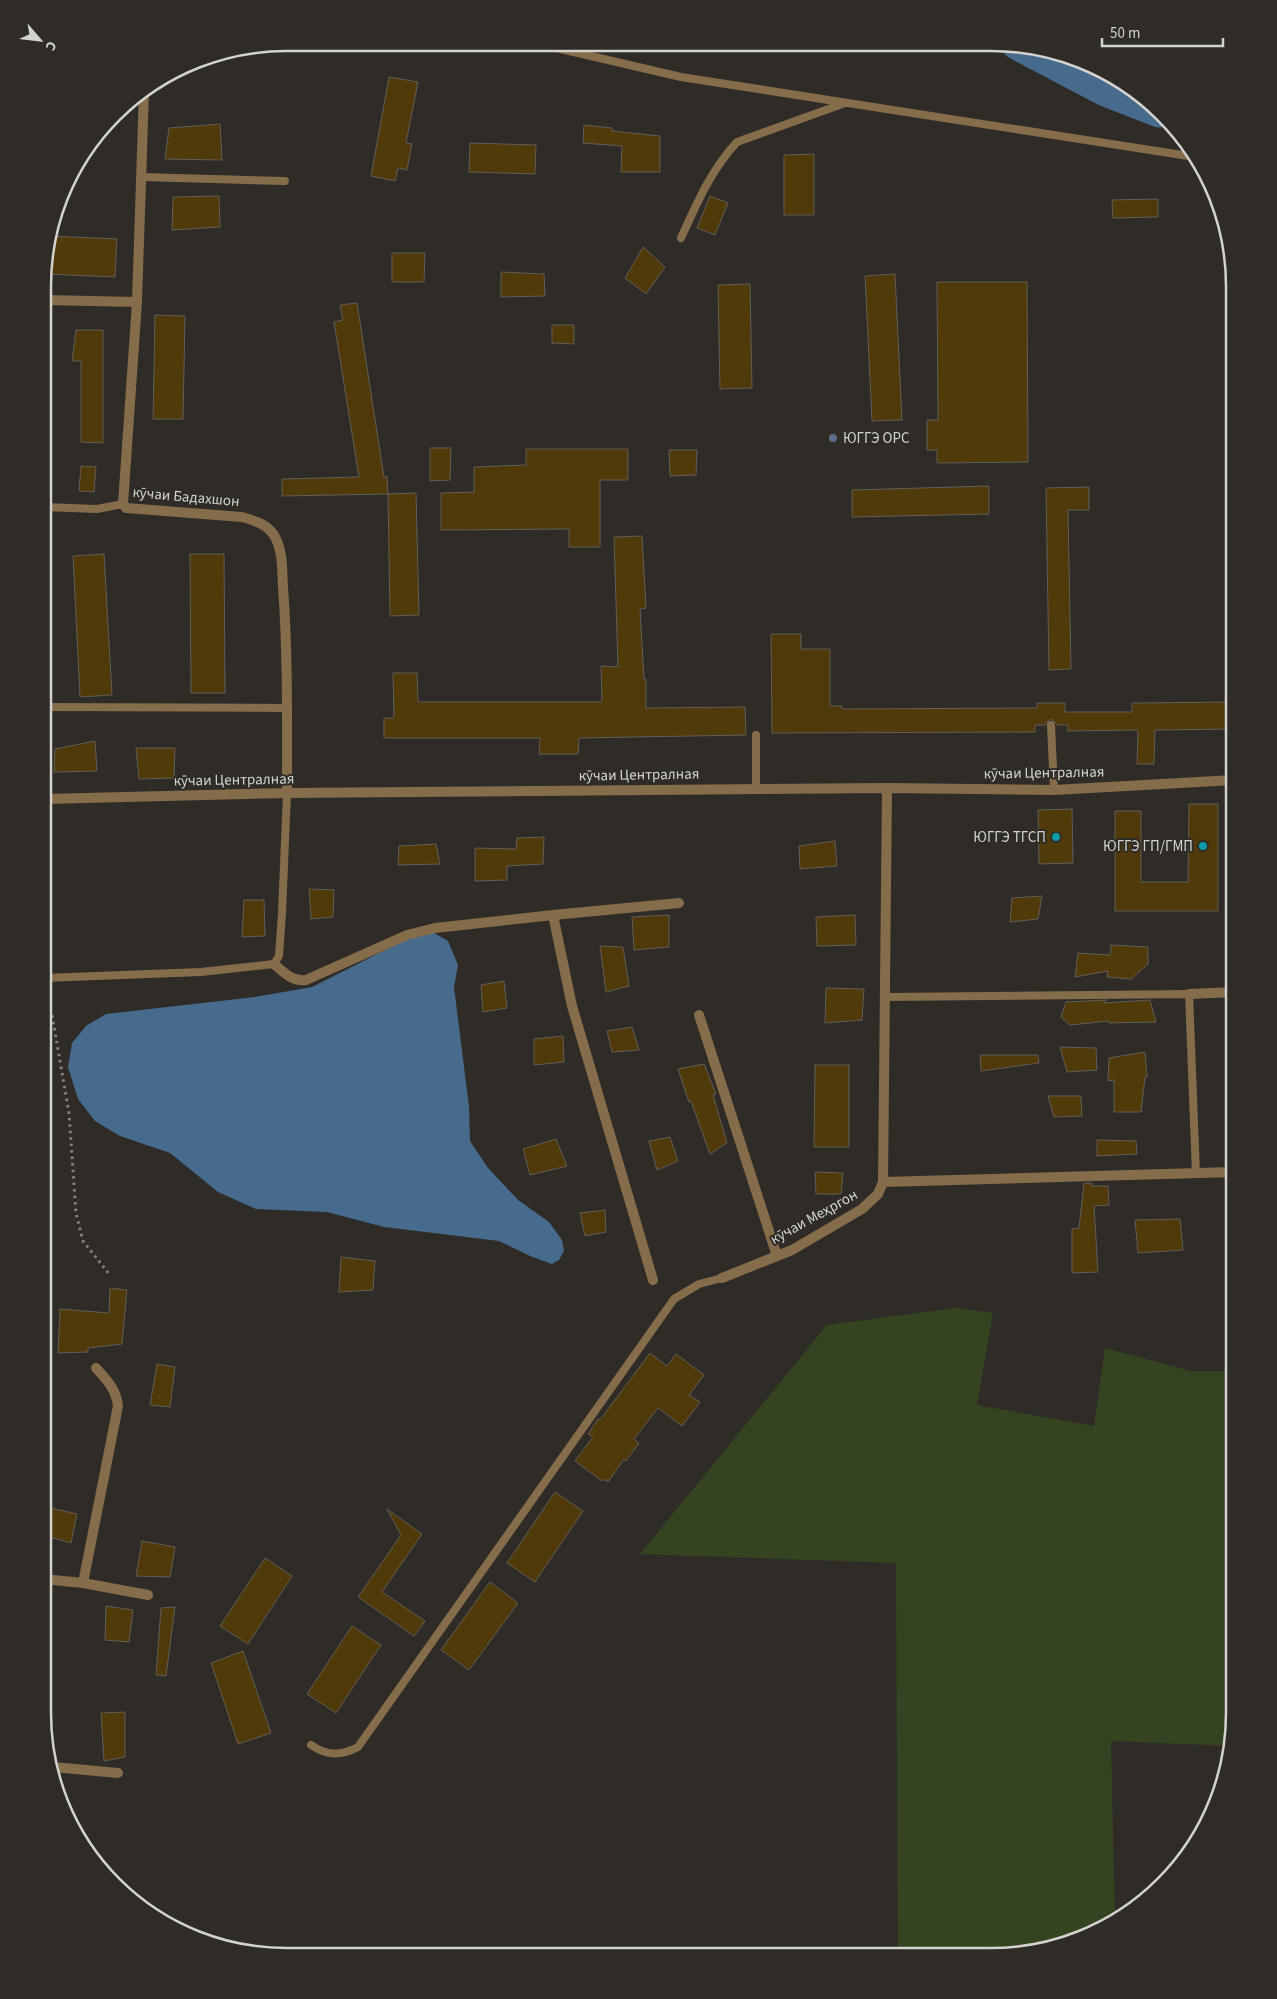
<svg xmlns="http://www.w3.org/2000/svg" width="1277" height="1999" viewBox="0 0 1277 1999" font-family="'Source Sans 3',sans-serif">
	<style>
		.green { fill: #344420 }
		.water { fill: #466b8d }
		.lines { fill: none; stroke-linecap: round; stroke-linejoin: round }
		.river { stroke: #466b8d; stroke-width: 29 }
		.building { fill: #503a09; stroke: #615d58 }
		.path { stroke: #83817d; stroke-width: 3; stroke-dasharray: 2.5 4; stroke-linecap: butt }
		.service { stroke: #856c4a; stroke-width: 8 }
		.minor { stroke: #856c4a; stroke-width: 10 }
		.service-dot { fill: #5c6f8a; stroke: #2f2c27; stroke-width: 2 }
		.culture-dot { fill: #0f9aa8; stroke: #2f2c27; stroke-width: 2 }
		.labels { text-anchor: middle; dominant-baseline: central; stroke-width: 4; stroke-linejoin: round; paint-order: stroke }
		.poi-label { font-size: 15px; fill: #d3d2ce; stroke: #2f2c27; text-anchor: end }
		.street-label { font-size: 15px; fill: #d3d2ce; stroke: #2f2c27 }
		.rim { fill: none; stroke: #d3d2ce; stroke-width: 2.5 }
	</style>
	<rect width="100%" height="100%" fill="#2f2c27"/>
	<!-- green -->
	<path class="green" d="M955,1308L993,1313L977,1405L1094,1426L1105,1348L1191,1371H1234V1729L1231,1746L1111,1741L1115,1920L1084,1938L991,1956H898L896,1563L640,1554L827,1325Z"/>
	<!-- water -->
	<path class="water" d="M431,931L448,941L458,965L454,987L469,1107L470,1141L488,1168L518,1200L549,1222L562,1240L564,1251L559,1260L552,1264L530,1256L499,1241L384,1227L327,1212L256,1209L218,1192L170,1153L120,1136L95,1121L78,1099L68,1067L72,1043L86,1026L106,1014L255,997L312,987L413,936Z"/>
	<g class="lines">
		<!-- river -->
		<path class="river" d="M1016,45L1105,92L1159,113"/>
	</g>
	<!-- building -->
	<path class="building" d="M389,77L418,82L406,143L412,144L407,170L398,168L395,181L371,176Z
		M220,124L222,160L165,159L169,128Z
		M584,125L612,128V131L660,136V172H621L622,146L583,143Z
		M470,143L536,145L535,174L469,172Z
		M814,154V215H784V155Z
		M219,196L220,227L172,230L173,197Z
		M710,196L728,203L715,235L697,228Z
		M1158,199V217L1113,218L1112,200Z
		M50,236L117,239L115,277L45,274V255Z
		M643,247L665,267L646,294L625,278Z
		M392,253H425L424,282H392Z
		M501,272L544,274L545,296L501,297Z
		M895,274L902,420L872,421L865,276Z
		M937,282H1027L1028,462L937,463V450H927V420H938Z
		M750,284L752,388L720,389L718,285Z
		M357,303L384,477L387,476L388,494L282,496V479L359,477L334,322L343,320L340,305Z
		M155,315L185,316L183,419H153Z
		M552,325H574V344L552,343Z
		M76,330H103V443L81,442V361H72Z
		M430,448H451L450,480L430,481Z
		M526,449H628V480H600V547H569V529L441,530V493L474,492V467L526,465Z
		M669,450H697L696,475L670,476Z
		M81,466L96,467L94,492L79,491Z
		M989,486V514L852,517V490Z
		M1089,487V510H1068L1071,669L1049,670L1046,488Z
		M416,493L419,615L390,616L388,494Z
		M642,536L646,608L640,609L644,679H646V708L745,707L746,735L579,738L578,754H539L540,738H384V718H394L393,673H417L418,702H602L601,666L618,667L614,537Z
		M104,554L112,695L80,697L73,556Z
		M190,554H224L225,693H191Z
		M771,634H801V649H830V706H842V709L1037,708V703H1065V712H1132V703L1234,702V729L1155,730L1154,764H1137L1138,730L1068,731V725H1057L1055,722L1051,719L1048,721L1045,725H1035V732L772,733Z
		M95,741L97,771L54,772L55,749Z
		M136,748H175L174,778L139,779Z
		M1189,804H1218V911H1115V811H1141V882H1188Z
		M1072,809L1073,863L1039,864L1038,810Z
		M544,837L543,864L507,866V880L475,881V848L516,849L517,838Z
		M835,841L837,866L800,869L799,846Z
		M436,844L440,864L398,865L399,846Z
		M309,889L334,890L333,917L311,919Z
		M1042,896L1038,919L1010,922L1012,898Z
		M244,900H264L265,936L242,937Z
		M669,915V947L634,950L632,917Z
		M855,915L856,945L817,946L816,917Z
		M1111,945L1148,947V964L1131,979L1107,977L1108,971L1075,977L1078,953L1110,955Z
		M600,946L623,947L629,986L606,992Z
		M504,981L507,1008L483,1012L481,985Z
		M826,988L864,989L862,1020L825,1023Z
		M1107,1000L1104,1003L1150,1000L1156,1022L1109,1023V1021L1070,1025L1061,1017L1066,1002Z
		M632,1027L639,1050L612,1052L607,1031Z
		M563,1036L564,1062L534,1065V1039Z
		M1060,1047L1096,1048L1097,1070L1067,1072Z
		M1145,1052L1147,1077H1145L1141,1112H1114V1080L1108,1081L1109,1058Z
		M980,1055H1038L1039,1063L981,1071Z
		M704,1064L716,1094L713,1095L727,1143L710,1154L691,1101L689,1102L678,1069Z
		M815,1065H849V1147H814Z
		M1048,1096H1081L1082,1116L1054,1117Z
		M670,1137L678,1161L657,1170L649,1141Z
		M556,1139L567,1166L530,1175L523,1149Z
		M1097,1140L1136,1141L1137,1154L1097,1156Z
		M815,1172L843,1173L841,1194H816Z
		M1084,1183H1092V1186H1108L1109,1205L1094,1206L1098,1272L1072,1273V1229L1079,1228Z
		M605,1210L606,1232L585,1236L580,1213Z
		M1180,1219L1183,1250L1138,1253L1135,1220Z
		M341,1257L375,1261L373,1290L339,1292Z
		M110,1288L127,1290L122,1344L88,1348V1352L58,1353L60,1309L109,1313Z
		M650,1353L667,1366L676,1354L704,1375L689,1395L700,1402L682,1426L658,1408L634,1439L639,1443L626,1461L624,1459L608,1482L603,1479L602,1481L575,1461L593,1437L588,1434L598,1419L600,1420Z
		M157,1364L175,1367L170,1407L150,1405Z
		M555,1492L583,1511L535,1582L507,1563Z
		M46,1507L77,1514L71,1543L43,1535V1518Z
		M387,1509L422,1534L382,1592L425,1621L414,1636L358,1597L401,1535Z
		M142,1541L175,1547L170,1577L136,1576Z
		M265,1558L292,1576L248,1644L220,1626Z
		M490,1582L518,1603L469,1670L441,1650Z
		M106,1606L133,1610L129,1642L105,1640Z
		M175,1607L166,1676L156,1675L161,1608Z
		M352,1626L381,1645L336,1713L307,1694Z
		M243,1651L271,1733L238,1744L211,1663Z
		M125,1712V1757L104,1761L101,1713Z"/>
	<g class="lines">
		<!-- path -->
		<path class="path" d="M43,1006L52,1015L69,1113L76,1213L83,1241L110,1275"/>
		<!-- service -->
		<path class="service" d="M535,43L681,77L1195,157
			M142,177L285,181
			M681,238C697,203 711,170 737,142L845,103
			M44,507L97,509L123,504
			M44,707L287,708
			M1051,725L1054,790
			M756,789V735
			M44,978L201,972L274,964L279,956L282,913L287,793
			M884,997L1189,994L1196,1174
			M311,1745C327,1756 341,1756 358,1747L674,1299L699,1284L722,1278"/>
		<!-- minor -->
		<path class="minor" d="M144,91L137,302L123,504L126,508L242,517C256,521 270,525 276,539C283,553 282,572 283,587C288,656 287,725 287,793
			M44,300L137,302
			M44,799L287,793L887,788L1054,790L1234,780
			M274,964C284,973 293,982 306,980L407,935L435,928L553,915
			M1189,994L1234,992
			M699,1015L777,1256
			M883,1182L1234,1172
			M722,1278L792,1250L862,1209L878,1194L883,1182L887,788
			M653,1280L572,1006L553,915L679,903
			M43,1579L83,1583L118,1406C116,1389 107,1380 96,1368
			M83,1583L148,1595
			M53,1767L118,1773"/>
	</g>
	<!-- markers -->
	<circle class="service-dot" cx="833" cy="438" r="5"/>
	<g class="culture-dot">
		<circle cx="1056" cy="837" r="5"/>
		<circle cx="1203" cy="846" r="5"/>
	</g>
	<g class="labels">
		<!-- poi labels -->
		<g class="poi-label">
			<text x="843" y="438" text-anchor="start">ЮГГЭ ОРС</text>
			<text x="1046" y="837">ЮГГЭ ТГСП</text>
			<text x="1193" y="846">ЮГГЭ ГП/ГМП</text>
		</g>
		<!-- street labels -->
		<g class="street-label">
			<text transform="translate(186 497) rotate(5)">кӯчаи Бадахшон</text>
			<text transform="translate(1044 773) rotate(-1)">кӯчаи Централная</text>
			<text transform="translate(639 775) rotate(-1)">кӯчаи Централная</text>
			<text transform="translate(234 780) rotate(-1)">кӯчаи Централная</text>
			<text transform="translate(814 1217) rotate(-29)">кӯчаи Меҳргон</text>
		</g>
	</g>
	<!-- crop -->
	<path d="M0 0H1277V1999H0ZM286 51H991A235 235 0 0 1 1226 286V1713A235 235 0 0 1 991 1948H286A235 235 0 0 1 51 1713V286A235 235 0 0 1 286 51Z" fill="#2f2c27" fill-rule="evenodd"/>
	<path class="rim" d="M286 51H991A235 235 0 0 1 1226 286V1713A235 235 0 0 1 991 1948H286A235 235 0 0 1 51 1713V286A235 235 0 0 1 286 51Z"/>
	<!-- north arrow -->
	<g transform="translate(40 40) rotate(118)" stroke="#2f2c27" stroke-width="4" paint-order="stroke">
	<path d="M0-4L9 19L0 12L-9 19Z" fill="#d3d2ce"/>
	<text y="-8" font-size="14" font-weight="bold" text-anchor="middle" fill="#d3d2ce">С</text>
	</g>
	<!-- scale -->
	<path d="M1102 38v8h121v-8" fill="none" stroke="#d3d2ce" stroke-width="2.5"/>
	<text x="1110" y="38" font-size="15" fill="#d3d2ce" stroke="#2f2c27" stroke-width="4" paint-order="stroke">50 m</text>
</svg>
